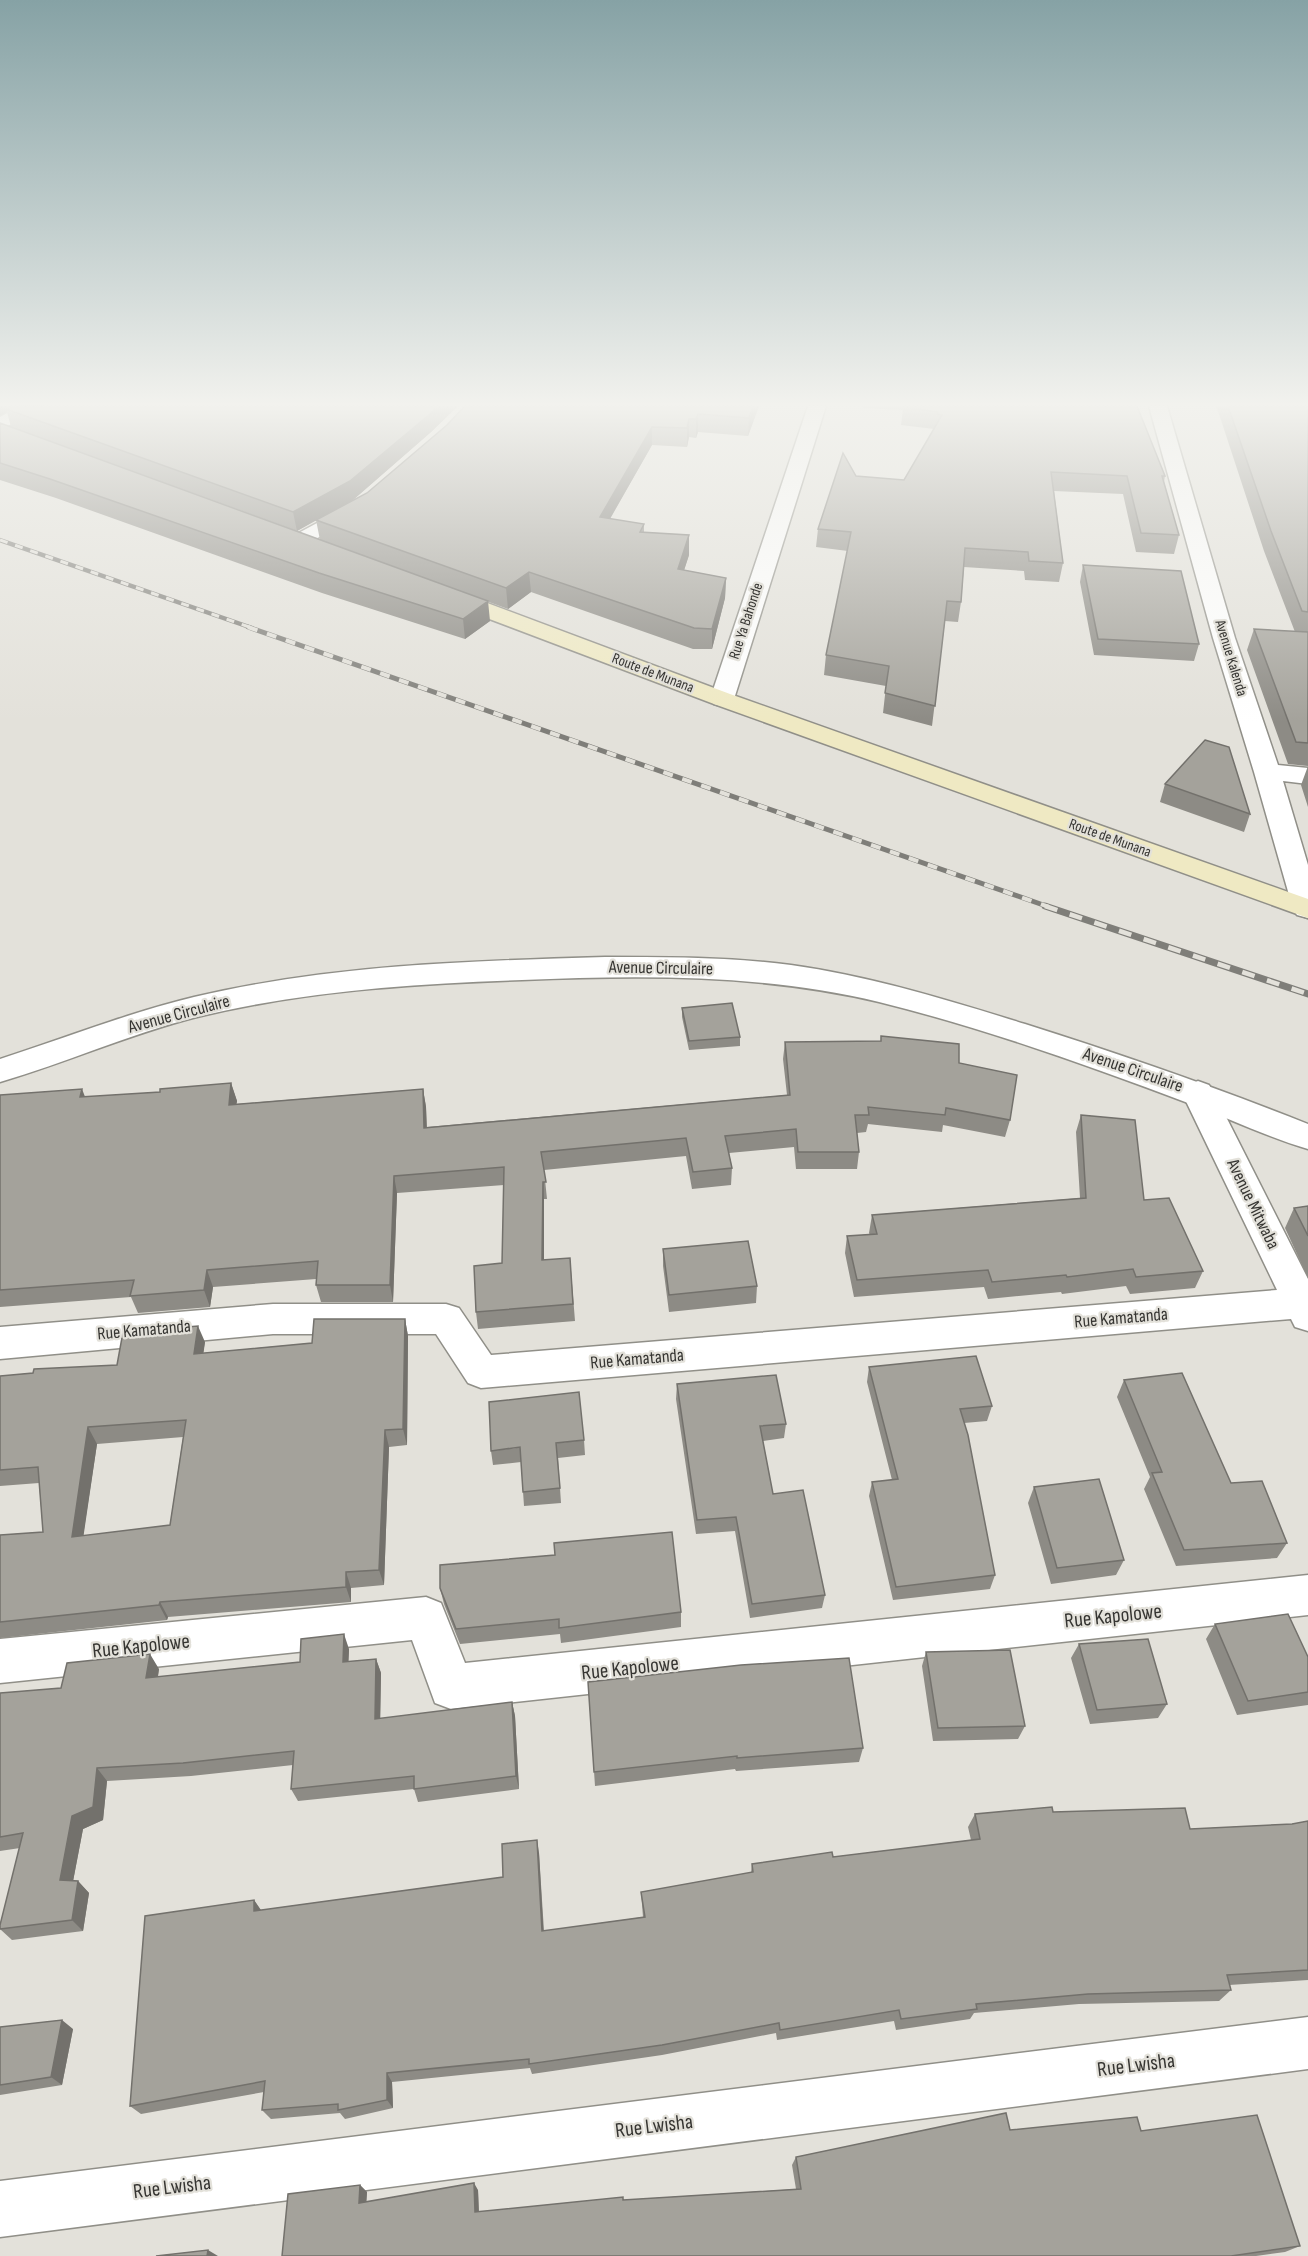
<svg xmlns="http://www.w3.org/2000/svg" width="1308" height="2256" viewBox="0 0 1308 2256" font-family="'Sofia Sans Condensed',sans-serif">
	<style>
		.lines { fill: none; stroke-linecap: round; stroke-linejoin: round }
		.minor-casing { stroke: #908f88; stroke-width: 3 }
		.tertiary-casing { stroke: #908f88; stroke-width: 3 }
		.secondary-casing { stroke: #908f88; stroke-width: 3 }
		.minor { fill: #fff; fill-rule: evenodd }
		.tertiary { fill: #fff; fill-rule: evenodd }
		.secondary { fill: #efe9c3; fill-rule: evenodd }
		.rail-far2-casing { stroke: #7f7e79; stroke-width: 4.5 }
		.rail-far1-casing { stroke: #7f7e79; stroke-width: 5 }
		.rail-casing { stroke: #7f7e79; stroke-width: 7 }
		.rail-far2 { stroke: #e3e1da; stroke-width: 3; stroke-dasharray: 8; stroke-linecap: butt }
		.rail-far1 { stroke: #e3e1da; stroke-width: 4; stroke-dasharray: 10; stroke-linecap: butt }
		.rail { stroke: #e3e1da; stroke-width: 4.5; stroke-dasharray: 13; stroke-linecap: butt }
		.wall { fill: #8d8b85; fill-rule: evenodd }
		.shaded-wall { fill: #73716c }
		.building { fill: #a4a29b; stroke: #73716c; stroke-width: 1.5; fill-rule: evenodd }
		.labels { text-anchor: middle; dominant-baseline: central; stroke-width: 4.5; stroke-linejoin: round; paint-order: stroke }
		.far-street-label { font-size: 15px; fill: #363532; stroke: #e3e1da }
		.street-label { font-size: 18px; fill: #363532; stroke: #e3e1da }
		.near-street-label { font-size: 21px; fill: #363532; stroke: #e3e1da }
	</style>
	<rect width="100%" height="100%" fill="#e3e1da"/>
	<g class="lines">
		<!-- minor casing -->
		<g class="minor-casing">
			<path id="minor" d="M20,406H42L39,410L0,430V417Z
				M808,406H826L734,699L730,704L722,706L714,704L710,699Z
				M1149,406H1167L1235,638L1278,765L1308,768V784L1283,781L1308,865V918L1297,915L1293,909L1254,772L1213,638Z
				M356,502L363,504L366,508L363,512L307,544L300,546L293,544L290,540L293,536Z
				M1198,1081L1209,1085L1214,1093L1308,1279V1331L1295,1327L1291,1319L481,1388L468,1383L436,1334H273L0,1359V1327L273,1304H446L459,1308L491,1355L1277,1290L1182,1093L1187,1085Z
				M1308,1575V1615L451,1709L435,1703L412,1640L0,1683V1639L426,1597L441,1603L465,1663Z
				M1308,2017V2069L0,2237V2181Z"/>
		</g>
		<!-- tertiary casing -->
		<g class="tertiary-casing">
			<path id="tertiary" d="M605,957C667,957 729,957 791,965C870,976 948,1000 1025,1024C1120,1054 1215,1087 1308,1124V1149C1267,1137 1228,1118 1188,1103C1087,1065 984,1028 879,1002C761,974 642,975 522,980C410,984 302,991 193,1018C127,1035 65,1063 0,1082V1059C65,1038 128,1013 194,997C330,965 466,961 605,957Z"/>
		</g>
		<!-- secondary casing -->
		<g class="secondary-casing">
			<path id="secondary" d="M447,588L730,694L1308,899V918L714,704L439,600L436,595L439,590Z"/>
		</g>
		<!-- minor -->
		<use href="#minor" class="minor"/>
		<!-- tertiary -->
		<use href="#tertiary" class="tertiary"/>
		<!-- secondary -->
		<use href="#secondary" class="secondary"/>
		<!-- rail-far2 casing -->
		<g class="rail-far2-casing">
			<path id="rail-far2" d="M0,540L252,628"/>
		</g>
		<!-- rail-far1 casing -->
		<g class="rail-far1-casing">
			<path id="rail-far1" d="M248,627L1049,907"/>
		</g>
		<!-- rail casing -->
		<g class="rail-casing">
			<path id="rail" d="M1045,906L1308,994"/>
		</g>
		<!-- rail-far2 -->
		<use href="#rail-far2" class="rail-far2"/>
		<!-- rail-far1 -->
		<use href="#rail-far1" class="rail-far1"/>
		<!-- rail -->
		<use href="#rail" class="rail"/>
	</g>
	<!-- wall -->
	<path class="wall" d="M0,406H458L431,432L353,500L367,493L447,425L759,406L748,436L698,432L696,438L689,437L687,447L652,445L610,519L644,524V532L689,535V555L684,570L726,578L725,598L712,649H693L531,592L508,609L320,540L316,520L297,531L11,427L7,412Z
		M864,406H1137L1165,476L1164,482L1179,535L1174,554L1136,552L1123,494L1054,491L1063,563L1059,582L1025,580L1024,571L964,567L961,602L958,622L945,621L932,726L883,713L886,686L824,675L826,655L848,551L816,547L818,529L856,476L904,480L934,429L901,425L903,410L863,408Z
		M1216,406H1308V766L1288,764L1247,650L1254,629L1295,632L1264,551L1220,417Z
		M0,423L490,621L465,639L322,593L56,498L0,480Z
		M1083,565L1199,644L1194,661L1094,655L1080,582Z
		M1308,766V807L1301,785Z
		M1165,784L1250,814L1244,832L1160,802Z
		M682,1008L740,1037V1046L689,1050L682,1017Z
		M785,1042L959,1063L1010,1120L1005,1137L943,1125L942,1132L868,1124L866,1132L857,1133L859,1152L857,1169H796L794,1147L729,1153L732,1168L731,1185L692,1189L686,1156L544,1170L547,1199H544V1260L570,1258L575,1321L478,1329L476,1312L502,1263L504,1185L397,1193L393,1302H321L316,1285V1279L213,1287L210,1307L138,1313L131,1297L0,1307V1095L85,1097L160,1092L231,1083L237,1101L236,1104L423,1089L426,1107L427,1127L787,1095L783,1059Z
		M1081,1115L1144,1200L1203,1271L1195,1288L1130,1294L1126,1286L1062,1294L1061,1292L988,1299L984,1287L854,1297L845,1253L847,1236L870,1235L869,1233L872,1215L1080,1198L1076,1132Z
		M1308,1206V1278L1285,1228L1294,1208Z
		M663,1249L757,1286L756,1303L669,1312L663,1266Z
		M405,1319L408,1336L407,1445L389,1447L384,1585L351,1588V1602L168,1617L167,1620L0,1638V1535L43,1532L39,1483L0,1486V1376L117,1365L205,1342L203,1353L312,1343ZM183,1437L170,1525L83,1536L97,1444Z
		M869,1367L992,1406L987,1421L964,1423L995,1575L990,1589L893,1600L869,1496L872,1482L892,1480L867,1382Z
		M1124,1380L1287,1543L1277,1558L1176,1566L1144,1489L1150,1477L1117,1397Z
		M677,1384L786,1424L784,1438L763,1441L773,1494L825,1595L822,1608L750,1618L735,1531L696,1534L676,1399Z
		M584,1440L585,1455L558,1458L561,1503L524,1506L521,1462L493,1465L491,1451Z
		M1034,1487L1124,1560L1116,1575L1051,1584L1028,1503Z
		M440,1588L681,1612V1627L561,1643L560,1634L460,1644L444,1604Z
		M1215,1624L1308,1657V1705L1237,1715L1206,1639Z
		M1079,1644L1167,1704L1158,1718L1090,1724L1071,1658Z
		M349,1649L348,1662L376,1659L381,1673L380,1719L512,1702L515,1716L519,1789L418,1802L414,1789L298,1801L291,1789L293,1765L191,1776L107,1781L103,1820L83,1829L73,1881H78L89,1893L83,1931L12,1940L0,1929V1925L20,1848L0,1851V1693L61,1688L159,1669L158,1677L300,1662Z
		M926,1652L1025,1726L1018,1739L933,1741L922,1666Z
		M588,1682L863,1748L859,1762L736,1771L735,1769L595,1786Z
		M1053,1812L1190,1829L1292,1824L1308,1821V1980L1229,1985L1231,1990L1219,2001L1079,2004L974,2013L970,2019L896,2030L894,2021L777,2040L776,2033L662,2055L532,2074L530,2068L392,2082L393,2108L345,2119L340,2113L271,2119L262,2110L264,2092L141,2114L130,2106L254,1900L261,1910L503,1877L539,1853L544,1931L643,1917L641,1892L751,1873L752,1864L833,1857L971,1840L968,1827L975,1814Z
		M0,2027L73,2029L62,2085L0,2095Z
		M1010,2130L1141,2131L1300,2246L1285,2252L1256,2256H282L360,2185L367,2192L366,2202L478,2190L479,2212L623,2200L796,2189L792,2165L796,2157Z"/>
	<!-- shaded-wall -->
	<path class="shaded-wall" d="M0,406H16L6,409L7,412L0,416Z
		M438,406H458L431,432L353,500L297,531L293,512Z
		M753,406H759L748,436L749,418Z
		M698,414V432L696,438V419Z
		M689,419V437L687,447V428Z
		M652,427V445L600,536V517Z
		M689,535V555L678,589V569Z
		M529,572L531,592L508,609L506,588Z
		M726,578L725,598L712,649V629Z
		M488,601L490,621L465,639L463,619Z
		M231,1083L237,1101L234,1122L229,1105Z
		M82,1089L89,1107L80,1097Z
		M423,1089L426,1107L427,1145L424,1128Z
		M394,1176L397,1193L393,1302L390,1285Z
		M543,1182L544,1199V1277L542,1260Z
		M207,1270L213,1287L210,1307L204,1290Z
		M405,1319L408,1336L407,1445L403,1429Z
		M198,1326L205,1342L201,1371L194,1354Z
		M88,1427L97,1444L81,1553L72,1537Z
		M385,1430L389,1447L384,1585L379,1570Z
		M346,1572L351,1588V1602L346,1587Z
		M160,1602L168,1617L167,1620L159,1605Z
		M344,1634L349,1649L348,1677L343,1662Z
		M150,1654L159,1669L155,1692L146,1678Z
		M376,1659L381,1673L380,1733L375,1719Z
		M512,1702L515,1716L519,1789L516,1776Z
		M97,1768L107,1781L103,1820L83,1829L71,1892L60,1880L72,1816Z
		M537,1840L539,1853L544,1942L542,1931Z
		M78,1881L89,1893L83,1931L72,1920Z
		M254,1900L262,1912L254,1911Z
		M62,2020L73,2029L62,2085L51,2077Z
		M387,2073L392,2082L393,2108L387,2100Z
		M474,2183L478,2190L479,2219L475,2212Z
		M360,2185L367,2192L366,2210L359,2203Z
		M208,2250L218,2256H207Z"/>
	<!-- building -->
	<path class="building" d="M11,406H438L430,414L350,481L293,512L6,409Z
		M465,406H753L749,418L698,414L696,419H689L687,428L652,427L600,517L644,524L640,532L689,535L678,569L726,578L712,629L694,628L529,572L506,588L316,520L367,493L447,425Z
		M904,406H1137L1165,476H1162L1179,535L1141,533L1127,476L1051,472L1063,563L1029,561L1028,552L965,548L961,602L947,601L935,706L885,693L889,666L826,655L851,532L818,529L843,453L856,476L904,480L942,415L937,414L938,412L904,407Z
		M1228,406H1308V612L1302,611L1271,531Z
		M0,423L488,601L463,619L319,573L50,479L0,463Z
		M1083,565L1181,571L1199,644L1098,639Z
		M1254,629L1308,632V743L1296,742Z
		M1205,740L1229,747L1250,814L1165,784Z
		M732,1003L740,1037L689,1041L682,1008Z
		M881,1036L959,1044V1063L1017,1075L1010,1120L946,1108L945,1115L868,1107L869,1115H855L859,1152H798L796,1129L725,1136L732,1168L693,1172L686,1138L541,1152L546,1182H543L542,1260L570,1258L573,1304L476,1312L474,1266L502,1263L504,1167L394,1176L390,1285H316L318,1261L207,1270L204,1290L130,1296L134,1280L0,1290V1095L82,1089L80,1097L160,1092V1089L231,1083L229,1105L423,1089L424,1128L790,1095L785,1042L881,1041Z
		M1081,1115L1135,1120L1144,1200L1169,1198L1203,1271L1136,1277L1133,1269L1067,1277L1066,1275L992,1282L988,1270L857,1280L847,1236L877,1234L872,1215L1086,1198Z
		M1308,1206V1236L1294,1208Z
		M748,1241L757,1286L669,1295L663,1249Z
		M314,1319H405L403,1429L385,1430L379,1570L346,1572V1587L160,1602L159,1605L0,1622V1535L43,1532L38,1467L0,1470V1376L33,1373L34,1369L117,1365L123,1332L198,1326L194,1354L312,1343ZM186,1420L170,1525L72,1537L88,1427Z
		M976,1356L992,1406L960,1409L968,1435L995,1575L896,1587L872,1482L898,1479L869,1367Z
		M1182,1373L1231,1483L1262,1481L1287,1543L1184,1550L1152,1473L1162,1472L1124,1380Z
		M776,1375L786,1424L760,1426L773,1494L803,1490L825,1595L752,1604L736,1517L697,1520L677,1384Z
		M579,1392L584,1440L556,1443L560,1488L523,1492L520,1447L491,1451L489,1402Z
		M1099,1479L1124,1560L1057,1568L1034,1487Z
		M672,1532L681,1612L559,1628V1619L456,1629L440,1588V1565L555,1555L554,1543Z
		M1288,1614L1308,1657V1692L1248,1701L1215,1624Z
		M344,1634L343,1662L376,1659L375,1719L512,1702L516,1776L414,1789V1776L291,1789L294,1751L183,1763L97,1768L93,1807L72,1816L60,1880L78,1881L72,1920L0,1929V1925L23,1833L0,1837V1693L61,1688L67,1663L150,1654L146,1678L300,1662L301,1639Z
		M1148,1639L1167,1704L1097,1710L1079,1644Z
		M1010,1650L1025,1726L938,1728L926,1652Z
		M849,1658L863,1748L737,1758V1756L594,1772L588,1682L741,1665Z
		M1052,1807L1053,1812L1185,1808L1190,1829L1292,1824L1308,1821V1970L1227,1975L1231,1990L1088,1994L976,2004L977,2009L901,2019L899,2010L780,2030L779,2023L662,2045L529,2064V2059L387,2073V2100L338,2110V2104L262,2110L265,2081L130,2106L145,1916L254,1900V1911L503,1877L502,1844L537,1840L542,1931L645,1917L641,1892L753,1872L752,1864L832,1852L833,1857L980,1839L975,1814Z
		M62,2020L51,2077L0,2085V2027Z
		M1006,2113L1010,2130L1137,2117L1141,2131L1257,2115L1300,2246L1231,2256H282L288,2194L360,2185L359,2203L474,2183L475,2212L623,2197V2200L801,2189L796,2157Z
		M208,2250L207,2256H156Z"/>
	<!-- sky -->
	<linearGradient id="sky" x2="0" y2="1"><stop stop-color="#86a2a5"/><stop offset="0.56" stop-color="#f2f2ee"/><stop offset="1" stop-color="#f2f2ee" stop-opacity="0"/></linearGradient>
	<rect width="1308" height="722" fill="url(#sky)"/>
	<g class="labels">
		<!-- far-street labels -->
		<g class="far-street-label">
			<text transform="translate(746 621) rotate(-72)">Rue Ya Bahonde</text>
			<text transform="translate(1231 658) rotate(73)">Avenue Kalenda</text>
			<text transform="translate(653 673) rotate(21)">Route de Munana</text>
			<text transform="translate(1110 838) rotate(20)">Route de Munana</text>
		</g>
		<!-- street labels -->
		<g class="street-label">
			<text transform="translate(661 968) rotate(1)">Avenue Circulaire</text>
			<text transform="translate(179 1014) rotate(-15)">Avenue Circulaire</text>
			<text transform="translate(1133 1070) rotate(19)">Avenue Circulaire</text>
			<text transform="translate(1253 1204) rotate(64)">Avenue Mitwaba</text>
			<text transform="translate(1121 1318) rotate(-5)">Rue Kamatanda</text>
			<text transform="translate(144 1330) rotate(-5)">Rue Kamatanda</text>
			<text transform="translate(637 1359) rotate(-5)">Rue Kamatanda</text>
		</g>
		<!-- near-street labels -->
		<g class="near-street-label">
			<text transform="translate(1113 1616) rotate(-6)">Rue Kapolowe</text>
			<text transform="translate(141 1646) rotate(-6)">Rue Kapolowe</text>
			<text transform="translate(630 1668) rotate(-6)">Rue Kapolowe</text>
			<text transform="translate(1136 2065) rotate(-7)">Rue Lwisha</text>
			<text transform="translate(654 2126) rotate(-7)">Rue Lwisha</text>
			<text transform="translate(172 2187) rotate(-7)">Rue Lwisha</text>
		</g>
	</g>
</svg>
